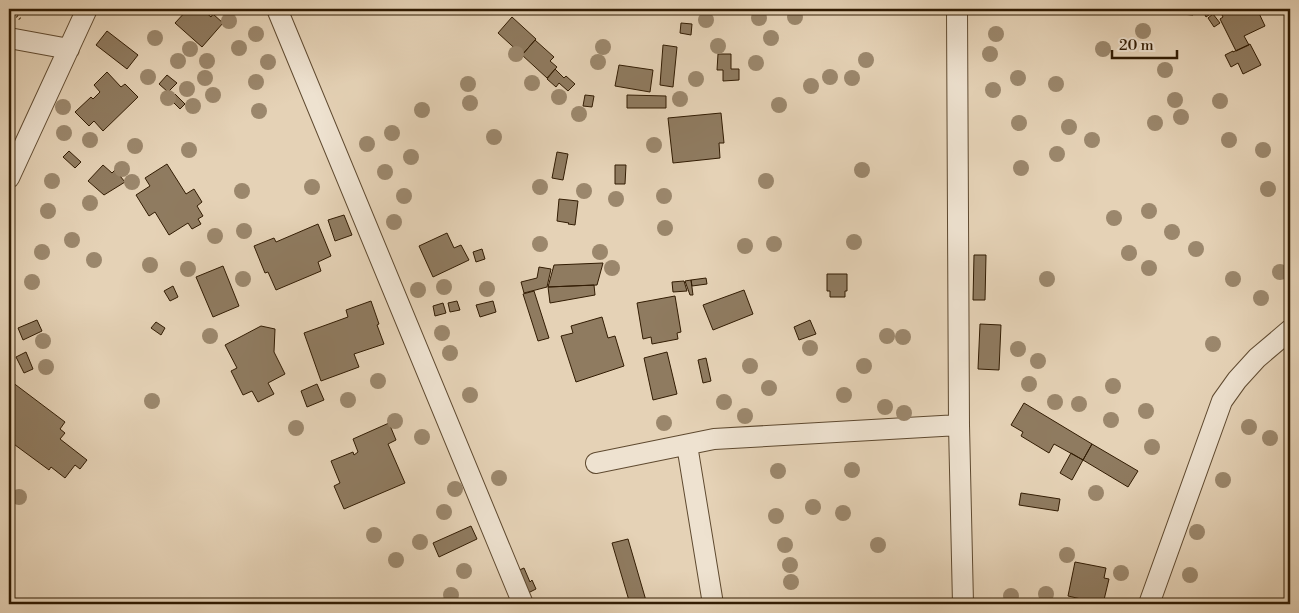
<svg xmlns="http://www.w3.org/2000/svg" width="1299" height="613" viewBox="0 0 1299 613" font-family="'Libre Bodoni',serif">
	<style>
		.building { fill: #8f7b60; stroke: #321c03 }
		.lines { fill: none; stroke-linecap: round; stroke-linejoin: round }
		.minor-casing { stroke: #5f4a30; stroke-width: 22 }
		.path { stroke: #321c03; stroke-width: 3; stroke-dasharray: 1 2.5; stroke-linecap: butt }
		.minor { stroke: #eee2d0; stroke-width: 20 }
		.tree { fill: #9b876c }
	</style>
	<rect width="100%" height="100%" fill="#e5d2b6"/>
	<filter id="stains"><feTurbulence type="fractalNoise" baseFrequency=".004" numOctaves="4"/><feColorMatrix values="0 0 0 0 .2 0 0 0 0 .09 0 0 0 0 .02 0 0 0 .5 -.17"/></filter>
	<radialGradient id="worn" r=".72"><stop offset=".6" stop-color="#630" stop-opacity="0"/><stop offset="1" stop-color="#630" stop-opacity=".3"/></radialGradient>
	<!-- building -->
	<path class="building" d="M188,9H202L211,17L213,14L223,23L202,47L175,23Z
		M1170,9H1193V15L1169,13Z
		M1202,9H1216V10L1206,17Z
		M1219,9H1257L1265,26L1244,36L1249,45L1236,51L1220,19L1223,17Z
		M1213,14L1220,23L1214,27L1208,18Z
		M512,17L536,39L522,55L498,33Z
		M681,23L692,24L691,35L680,33Z
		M107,31L138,55L127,69L96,45Z
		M535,40L554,57L550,61L557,67L547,78L522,55Z
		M1250,44L1261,65L1243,74L1238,63L1231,67L1225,55L1233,51V52Z
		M663,45L677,47L673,87L660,85Z
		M718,54H731V69H739V80L723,81V70H717Z
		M619,65L653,70L650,92L615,86Z
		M555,69L564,78L566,76L575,84L568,91L559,83L556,87L547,79Z
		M107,72L121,87L125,84L138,97L103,131L94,121L89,126L75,112L91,97L93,99L100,92L94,85Z
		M167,75L177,83L168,92L159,84Z
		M175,94L185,104L180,109L170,99Z
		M585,95L594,96L592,107L583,106Z
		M627,95L666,96V108H627Z
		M721,113L724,143H719L720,158L673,163L668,118Z
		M69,151L81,162L75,168L63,157Z
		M557,152L568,154L563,180L552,178Z
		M167,164L186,194L194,189L202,202L197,206L203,216L198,219L201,224L192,229L188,223L169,235L155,212L149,216L136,195L150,186L145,178Z
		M103,165L112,173L115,170L125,182L104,195L88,181Z
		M615,165H626L625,184H615Z
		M559,199L578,201L575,225L568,224L569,223L557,221Z
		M344,215L352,235L335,241L328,220Z
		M318,224L331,256L318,262L321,271L276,290L268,272L265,273L254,246L274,238L276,242Z
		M447,233L454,248L461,245L469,260L433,277L419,246Z
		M482,249L485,259L476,262L473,252Z
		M974,255H986L985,300H973Z
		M603,263L597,285L548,287L554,265Z
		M223,266L239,306L213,317L196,277Z
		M539,267L551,269L547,287L524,293L521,282L537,278Z
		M827,274H847V291H845V297H830V291H827Z
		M706,278L707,284L692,286L691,280Z
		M691,280L693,295H690L685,281Z
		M684,281L687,291L673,292L672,282Z
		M594,285L595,295L550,303L548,287Z
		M173,286L178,297L170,301L164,291Z
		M744,290L753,314L713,330L703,305Z
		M534,291L549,338L538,341L523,294Z
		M675,296L681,332L677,333L678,339L652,344L651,337L643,339L637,303Z
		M371,301L379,324L377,325L384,344L354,354L359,367L321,381L304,333L348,317L346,310Z
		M457,301L460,310L450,312L448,303Z
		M493,301L496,312L480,317L476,305Z
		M443,303L446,313L435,316L433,306Z
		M602,317L608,338L615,336L624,366L576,382L561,336L573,333L571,326Z
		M37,320L42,331L23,340L18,328Z
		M810,320L816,334L799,340L794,327Z
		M156,322L165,328L161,335L151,328Z
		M980,324L1001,325L999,370L978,369Z
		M261,326L275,329L274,352L285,374L268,383L274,394L258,402L252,391L243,395L231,371L237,368L225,345Z
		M26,352L33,369L24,373L16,357Z
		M667,352L677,394L653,400L644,358Z
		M706,358L711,381L703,383L698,360Z
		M12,382L65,422L60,429L65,433L60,439L87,460L80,469L75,465L65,478L51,467L49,470L11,442L9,446V386Z
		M317,384L324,400L307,407L301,391Z
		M1024,403L1092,444L1083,460L1054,444L1049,453L1021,436L1023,432L1011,425Z
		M389,423L396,440L388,444L405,483L344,509L334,486L340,483L331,461L353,452L354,455L358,452L353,439Z
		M1092,444L1138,471L1128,487L1083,460Z
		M1071,453L1083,460L1072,480L1060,473Z
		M1021,493L1060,499L1058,511L1019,505Z
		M471,526L477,539L439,557L433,543Z
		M628,539L647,604H630L612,543Z
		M1075,562L1106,568L1104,578L1109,579L1103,604L1068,596Z
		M524,568L530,582L532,580L536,589L526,594L517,571Z"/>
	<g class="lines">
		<!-- minor casing -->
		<g class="minor-casing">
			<path id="minor" d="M277,9L523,604
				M957,9L959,425L963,604
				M9,38L69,49
				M9,178L87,9
				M687,445L713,604
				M596,463L714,439L959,425
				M1149,604L1222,401L1237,380L1257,358L1290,330"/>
		</g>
		<!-- path -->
		<path class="path" d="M9,9L20,19"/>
		<!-- minor -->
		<use href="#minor" class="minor"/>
	</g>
	<!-- trees -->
	<g class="tree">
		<circle cx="795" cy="17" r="8"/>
		<circle cx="759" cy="18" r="8"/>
		<circle cx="706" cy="20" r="8"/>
		<circle cx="229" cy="21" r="8"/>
		<circle cx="1143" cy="31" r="8"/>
		<circle cx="256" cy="34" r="8"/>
		<circle cx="996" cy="34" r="8"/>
		<circle cx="155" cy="38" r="8"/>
		<circle cx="771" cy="38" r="8"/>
		<circle cx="718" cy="46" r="8"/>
		<circle cx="603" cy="47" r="8"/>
		<circle cx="239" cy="48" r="8"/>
		<circle cx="190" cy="49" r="8"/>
		<circle cx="1103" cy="49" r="8"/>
		<circle cx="516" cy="54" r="8"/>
		<circle cx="990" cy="54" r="8"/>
		<circle cx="866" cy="60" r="8"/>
		<circle cx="178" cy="61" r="8"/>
		<circle cx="207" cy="61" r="8"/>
		<circle cx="268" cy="62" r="8"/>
		<circle cx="598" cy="62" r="8"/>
		<circle cx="756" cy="63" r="8"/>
		<circle cx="1165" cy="70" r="8"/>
		<circle cx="148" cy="77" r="8"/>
		<circle cx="830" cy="77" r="8"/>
		<circle cx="205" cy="78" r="8"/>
		<circle cx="852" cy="78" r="8"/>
		<circle cx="1018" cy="78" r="8"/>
		<circle cx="696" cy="79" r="8"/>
		<circle cx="256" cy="82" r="8"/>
		<circle cx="532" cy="83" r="8"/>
		<circle cx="468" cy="84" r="8"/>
		<circle cx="1056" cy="84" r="8"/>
		<circle cx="811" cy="86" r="8"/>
		<circle cx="187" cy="89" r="8"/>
		<circle cx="993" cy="90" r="8"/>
		<circle cx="213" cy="95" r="8"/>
		<circle cx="559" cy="97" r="8"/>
		<circle cx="168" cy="98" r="8"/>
		<circle cx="680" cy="99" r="8"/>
		<circle cx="1175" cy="100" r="8"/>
		<circle cx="1220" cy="101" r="8"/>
		<circle cx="470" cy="103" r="8"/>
		<circle cx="779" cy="105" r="8"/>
		<circle cx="193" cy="106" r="8"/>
		<circle cx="63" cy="107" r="8"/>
		<circle cx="422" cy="110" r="8"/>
		<circle cx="259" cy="111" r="8"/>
		<circle cx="579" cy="114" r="8"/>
		<circle cx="1181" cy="117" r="8"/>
		<circle cx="1019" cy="123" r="8"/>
		<circle cx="1155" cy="123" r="8"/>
		<circle cx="1069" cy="127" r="8"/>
		<circle cx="64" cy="133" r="8"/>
		<circle cx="392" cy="133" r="8"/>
		<circle cx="494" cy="137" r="8"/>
		<circle cx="90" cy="140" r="8"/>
		<circle cx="1092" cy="140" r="8"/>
		<circle cx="1229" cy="140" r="8"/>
		<circle cx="367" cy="144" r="8"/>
		<circle cx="654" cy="145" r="8"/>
		<circle cx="135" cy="146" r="8"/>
		<circle cx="189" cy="150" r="8"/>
		<circle cx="1263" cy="150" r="8"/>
		<circle cx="1057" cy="154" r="8"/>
		<circle cx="411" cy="157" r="8"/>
		<circle cx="1021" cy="168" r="8"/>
		<circle cx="122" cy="169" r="8"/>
		<circle cx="862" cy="170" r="8"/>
		<circle cx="385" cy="172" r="8"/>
		<circle cx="52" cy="181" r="8"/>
		<circle cx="766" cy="181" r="8"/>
		<circle cx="132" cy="182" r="8"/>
		<circle cx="312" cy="187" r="8"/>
		<circle cx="540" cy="187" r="8"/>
		<circle cx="1268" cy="189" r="8"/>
		<circle cx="242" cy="191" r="8"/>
		<circle cx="584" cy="191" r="8"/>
		<circle cx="404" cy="196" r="8"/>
		<circle cx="664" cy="196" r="8"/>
		<circle cx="616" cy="199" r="8"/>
		<circle cx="90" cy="203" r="8"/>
		<circle cx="48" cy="211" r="8"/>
		<circle cx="1149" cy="211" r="8"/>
		<circle cx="1114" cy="218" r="8"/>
		<circle cx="394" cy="222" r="8"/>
		<circle cx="665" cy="228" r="8"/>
		<circle cx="244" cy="231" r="8"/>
		<circle cx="1172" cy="232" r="8"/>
		<circle cx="215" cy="236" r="8"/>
		<circle cx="72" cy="240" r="8"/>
		<circle cx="854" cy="242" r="8"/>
		<circle cx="540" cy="244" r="8"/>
		<circle cx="774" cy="244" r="8"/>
		<circle cx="745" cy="246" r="8"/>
		<circle cx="1196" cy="249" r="8"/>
		<circle cx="42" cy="252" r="8"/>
		<circle cx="600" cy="252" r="8"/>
		<circle cx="1129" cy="253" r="8"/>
		<circle cx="94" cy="260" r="8"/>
		<circle cx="150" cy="265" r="8"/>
		<circle cx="612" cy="268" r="8"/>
		<circle cx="1149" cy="268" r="8"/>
		<circle cx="188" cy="269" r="8"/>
		<circle cx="1280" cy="272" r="8"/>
		<circle cx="243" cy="279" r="8"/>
		<circle cx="1047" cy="279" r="8"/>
		<circle cx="1233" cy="279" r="8"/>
		<circle cx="32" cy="282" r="8"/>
		<circle cx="444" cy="287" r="8"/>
		<circle cx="487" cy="289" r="8"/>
		<circle cx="418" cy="290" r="8"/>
		<circle cx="1261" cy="298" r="8"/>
		<circle cx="442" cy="333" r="8"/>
		<circle cx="210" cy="336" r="8"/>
		<circle cx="887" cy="336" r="8"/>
		<circle cx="903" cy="337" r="8"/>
		<circle cx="43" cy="341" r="8"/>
		<circle cx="1213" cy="344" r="8"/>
		<circle cx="810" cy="348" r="8"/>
		<circle cx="1018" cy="349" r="8"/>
		<circle cx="450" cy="353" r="8"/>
		<circle cx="1038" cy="361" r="8"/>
		<circle cx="750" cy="366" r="8"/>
		<circle cx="864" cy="366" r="8"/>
		<circle cx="46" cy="367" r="8"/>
		<circle cx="378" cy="381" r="8"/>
		<circle cx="1029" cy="384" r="8"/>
		<circle cx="1113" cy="386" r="8"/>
		<circle cx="769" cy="388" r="8"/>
		<circle cx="470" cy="395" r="8"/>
		<circle cx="844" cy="395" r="8"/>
		<circle cx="348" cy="400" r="8"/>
		<circle cx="152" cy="401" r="8"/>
		<circle cx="724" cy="402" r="8"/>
		<circle cx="1055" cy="402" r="8"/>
		<circle cx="1079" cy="404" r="8"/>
		<circle cx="885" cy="407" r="8"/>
		<circle cx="1146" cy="411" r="8"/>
		<circle cx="904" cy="413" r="8"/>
		<circle cx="745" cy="416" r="8"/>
		<circle cx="1111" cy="420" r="8"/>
		<circle cx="395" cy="421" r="8"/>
		<circle cx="664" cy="423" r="8"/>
		<circle cx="1249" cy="427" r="8"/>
		<circle cx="296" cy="428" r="8"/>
		<circle cx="422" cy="437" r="8"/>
		<circle cx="1270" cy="438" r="8"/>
		<circle cx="1152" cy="447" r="8"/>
		<circle cx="852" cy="470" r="8"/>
		<circle cx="778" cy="471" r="8"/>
		<circle cx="499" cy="478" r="8"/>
		<circle cx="1223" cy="480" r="8"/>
		<circle cx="455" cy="489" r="8"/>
		<circle cx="1096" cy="493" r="8"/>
		<circle cx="19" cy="497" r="8"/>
		<circle cx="813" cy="507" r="8"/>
		<circle cx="444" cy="512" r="8"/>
		<circle cx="843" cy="513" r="8"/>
		<circle cx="776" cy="516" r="8"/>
		<circle cx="1197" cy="532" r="8"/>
		<circle cx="374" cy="535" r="8"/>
		<circle cx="420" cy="542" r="8"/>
		<circle cx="785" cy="545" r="8"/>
		<circle cx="878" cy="545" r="8"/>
		<circle cx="1067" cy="555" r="8"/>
		<circle cx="396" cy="560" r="8"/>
		<circle cx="790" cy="565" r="8"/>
		<circle cx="464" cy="571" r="8"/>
		<circle cx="1121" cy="573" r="8"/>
		<circle cx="1190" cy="575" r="8"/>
		<circle cx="791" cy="582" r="8"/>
		<circle cx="1046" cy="594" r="8"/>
		<circle cx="451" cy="595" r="8"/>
		<circle cx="1011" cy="596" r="8"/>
	</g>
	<!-- margin -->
	<rect width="1299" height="613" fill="none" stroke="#e5d2b6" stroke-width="30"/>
	<rect x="10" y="10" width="1279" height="593" fill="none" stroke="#321c03" stroke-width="2.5"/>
	<rect x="15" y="15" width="1269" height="583" fill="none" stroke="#321c03"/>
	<!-- scale -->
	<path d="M1112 50v8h65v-8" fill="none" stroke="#321c03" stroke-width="2.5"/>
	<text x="1119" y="50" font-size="15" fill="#321c03" stroke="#eee2d0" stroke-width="4" paint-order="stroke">20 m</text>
	<rect width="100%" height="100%" filter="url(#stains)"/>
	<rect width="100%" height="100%" fill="url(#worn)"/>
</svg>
